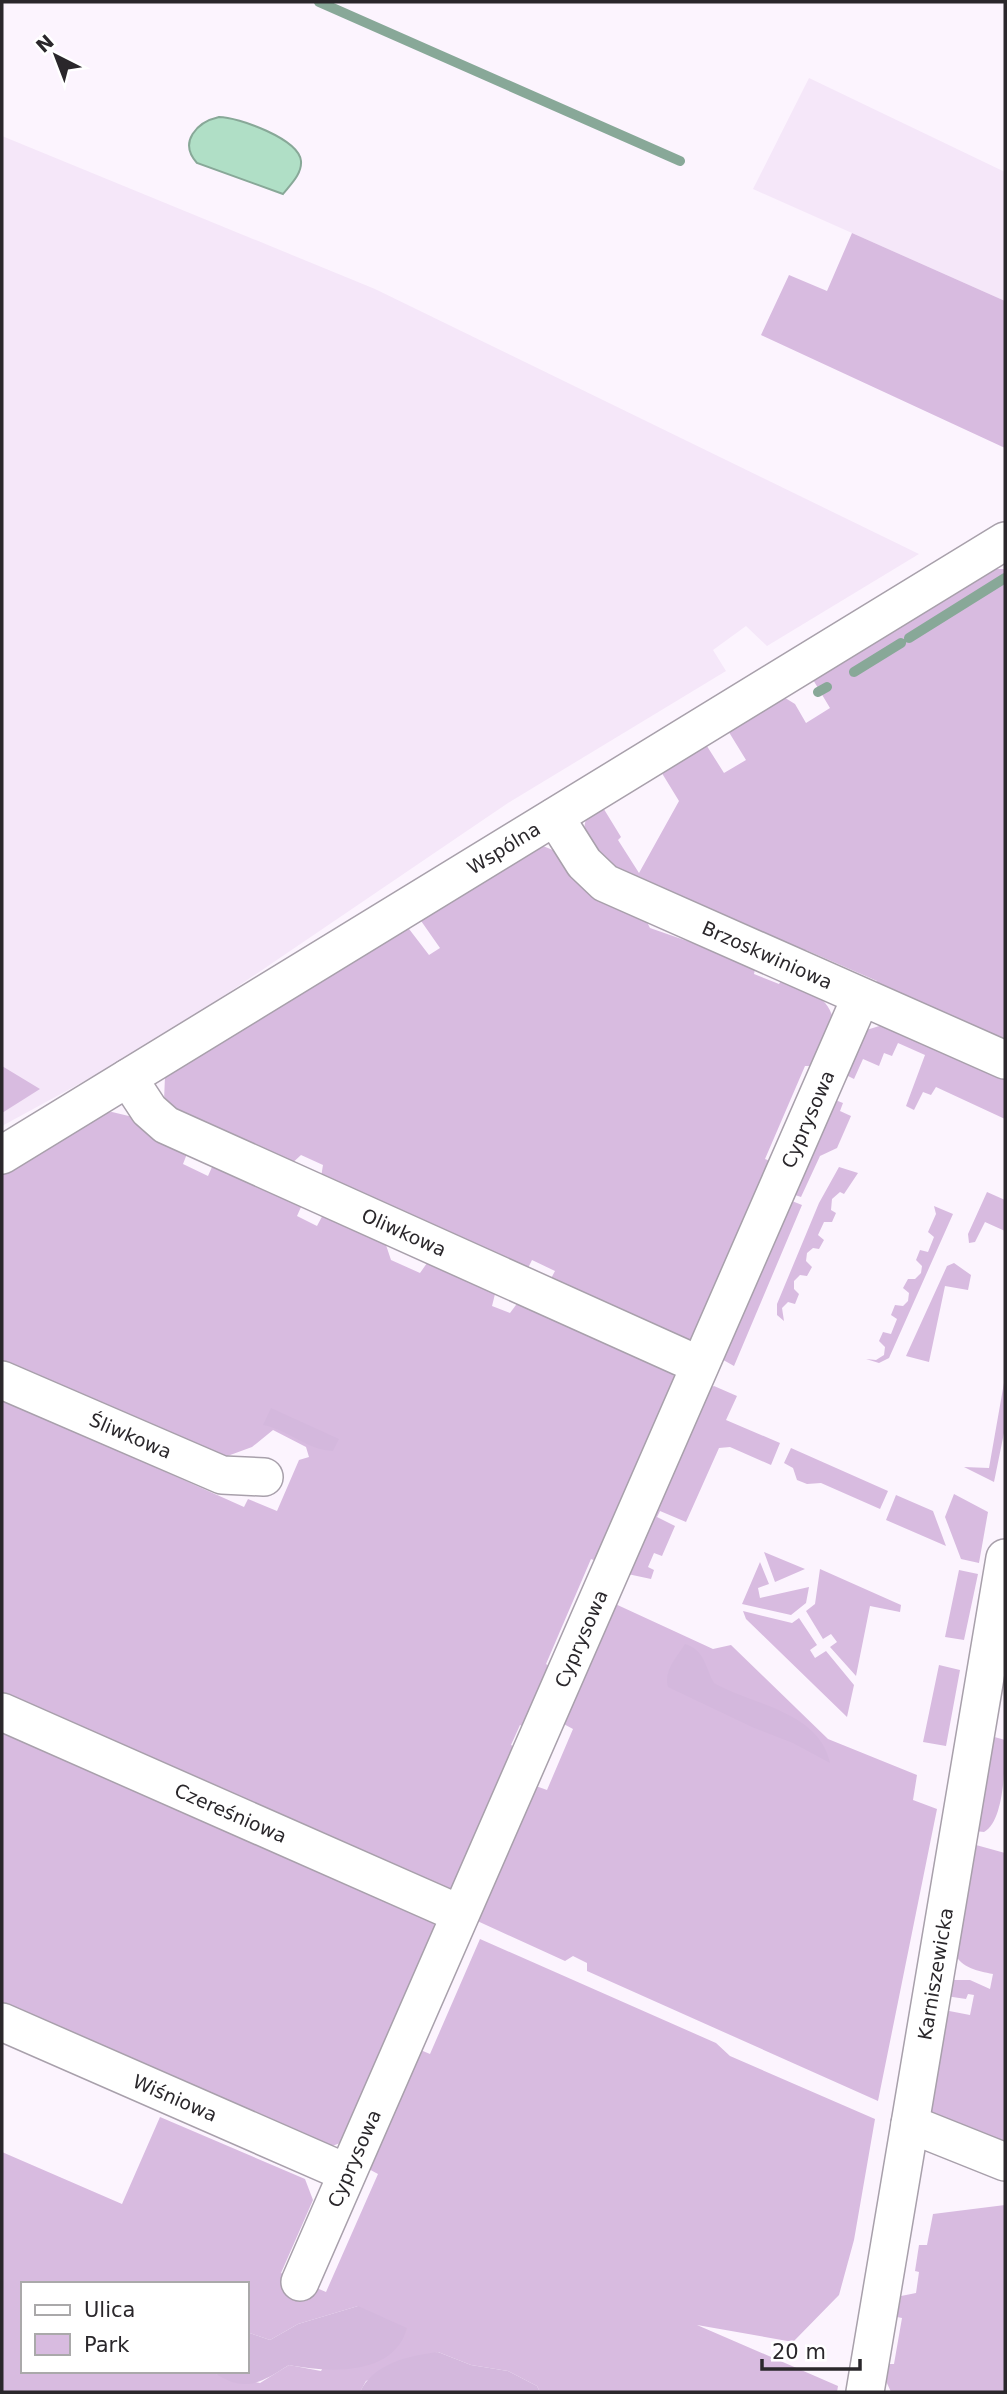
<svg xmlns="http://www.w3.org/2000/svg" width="1007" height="2394" viewBox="0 0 1007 2394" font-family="'DejaVu Sans',sans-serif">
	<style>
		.built { fill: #f5e7f9 }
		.green { fill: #d8bbe0; fill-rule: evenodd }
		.forest { fill: #d4b8dd }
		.water { fill: #b0dfc6; stroke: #88a898; stroke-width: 2 }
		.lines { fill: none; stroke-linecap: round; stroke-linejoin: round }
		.stream { stroke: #88a898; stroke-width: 10 }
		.minor-casing { stroke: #a8a0ab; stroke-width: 40 }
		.minor { stroke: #fff; stroke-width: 37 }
		.labels { text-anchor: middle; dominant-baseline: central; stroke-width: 7; stroke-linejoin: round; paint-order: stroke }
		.street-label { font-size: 19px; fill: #2a272b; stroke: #fff }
	</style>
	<rect width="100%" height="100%" fill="#fcf4fe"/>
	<!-- built -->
	<path class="built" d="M809,78L1005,172V301L753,189Z
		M2,136L375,289L919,554L767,646L746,626L713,650L726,671L508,803L156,1042L2,1126Z"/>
	<!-- green -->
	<path class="green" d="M852,233L1005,301V448L761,335L789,275L827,291Z
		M991,569H1005V1046L876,989L877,981L806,950L802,957L744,931L746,924L727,916L723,922L608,869L583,834L586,818L602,806L621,837L618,840L639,873L679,801L660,770L705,743L724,773L746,760L727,729L782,696L795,704L806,723L830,708L812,678Z
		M543,846L560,853L644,916L650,928L756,965L754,974L779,984L783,977C803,988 828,995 833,1019L817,1066H805L765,1159L775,1163L692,1339L687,1342L547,1286L555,1271L532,1260L525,1274L320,1183L323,1165L301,1155L288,1167L187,1123L164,1101L165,1076L406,925L429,955L440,948L419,918L533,848Z
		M886,1024L1005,1075V1119L936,1087L931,1095L923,1092L914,1110L906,1106L925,1055L898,1043L892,1056L884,1053L879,1066L863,1059L854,1079L842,1073L863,1031Z
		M2,1066L40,1089L2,1113Z
		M830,1098L843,1103L840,1111L851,1116L837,1148L820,1156L801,1197L789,1193Z
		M112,1112L133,1117L190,1146L183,1164L208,1176L216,1158L305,1198L297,1216L317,1226L326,1209L382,1233L391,1260L420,1273L432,1256L497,1286L492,1306L510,1313L522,1297L671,1371L676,1379L602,1563L591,1559L546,1664L551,1668L529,1729L520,1725L511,1745L521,1750L458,1888L448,1892L2,1698V1392L16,1405L244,1507L248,1499L277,1511L299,1460L309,1457L306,1447L273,1430L252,1447L222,1458L148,1429L150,1423L132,1416L129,1422L2,1363V1174L101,1113Z
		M839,1167L858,1173L844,1194L840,1192L832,1199L831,1210L836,1213L832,1222H824L818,1235L824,1240L819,1249L813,1248L807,1253L806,1261L812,1267L807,1276L800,1275L794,1281V1289L799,1294L795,1304L788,1302L782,1308L784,1321L777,1315V1304L819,1203Z
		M987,1192L1005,1200V1231L985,1222L975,1242L969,1243L968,1234Z
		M787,1199L802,1205L734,1366L718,1357Z
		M934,1206L953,1214L889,1358L879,1363L866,1359L876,1360L884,1355L885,1347L879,1341L883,1332L891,1334L897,1319L891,1315L895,1305L903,1306L908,1301L909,1293L903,1288L908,1279H915L921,1273L922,1266L916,1260L920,1250L928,1252L934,1237L928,1232L936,1214Z
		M954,1263L971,1275L968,1290L945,1286L929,1362L906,1356L947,1266Z
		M1005,1377V1428L994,1482L964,1467L989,1468Z
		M714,1386L737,1396L726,1420L780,1443L771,1465L730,1447L719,1448L686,1522L660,1511L657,1517L675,1526L662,1556L654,1553L648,1567L654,1570L651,1579L623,1573L705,1390Z
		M791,1448L888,1491L880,1509L821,1483L807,1484L797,1480L793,1468L784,1463Z
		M954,1494L988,1512L979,1563L961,1559L945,1517Z
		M896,1495L933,1511L946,1546L886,1520Z
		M764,1552L805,1569L775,1582Z
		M760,1562L769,1584L758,1588L760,1598L809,1587L806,1603L791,1615L742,1604Z
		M820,1569L901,1605L900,1612L870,1606L856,1676L830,1647L837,1642L831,1634L823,1639L806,1611L815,1604Z
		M959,1570L978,1574L964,1640L945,1637Z
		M611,1602L713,1649L731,1645L828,1739L917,1775L913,1800L937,1809L878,2101L587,1971V1963L573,1956L565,1961L473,1919L533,1785L547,1790L573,1729L560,1722Z
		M743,1611L792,1623L799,1618L817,1645L810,1650L815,1658L826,1651L854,1685L847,1717L746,1619Z
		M939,1665L960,1670L946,1746L923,1742Z
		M2,1731L327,1875L333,1870L424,1911L433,1920L438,1940L351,2139L324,2149L317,2147L174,2085L177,2079L2,2002Z
		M991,1736L1005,1740C1005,1762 1005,1821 984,1832L975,1831Z
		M976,1845L1005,1853V2150L931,2113L928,2105L944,2010L970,2015L974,1995L968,1994L966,1999L946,1996L952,1980H970L990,1989L993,1974C977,1971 962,1968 954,1953L972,1848Z
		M480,1939L716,2043L730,2056L875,2119L854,2240L839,2295L793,2342L697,2325L838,2386L837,2392H540L537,2386L508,2371L471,2365L438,2352L366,2381L360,2392H2V2152L122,2204L160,2117L305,2179L313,2200L281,2273L326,2292L378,2174L365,2167L418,2049L430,2054ZM23,2284H247V2332L270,2340L298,2324L358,2306L321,2371L289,2365L260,2383L216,2374L215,2371H23Z
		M1005,2205V2392H891L886,2381L885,2364H894L902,2318L897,2317L901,2296L916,2293L919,2272L915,2271L919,2245H927L933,2214Z"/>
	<!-- forest -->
	<path class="forest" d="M271,1408L339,1439L333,1451C307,1450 289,1430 263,1425Z
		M685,1644C705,1650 705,1667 714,1683C752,1705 819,1711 830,1763L793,1743L752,1727L668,1687C663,1671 677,1657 685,1644Z
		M358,2306L407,2328C394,2376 330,2373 289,2365C262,2382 246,2393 216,2374L215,2371H247V2332L270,2340L298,2324Z
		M438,2352L471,2365L508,2371L537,2386L540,2392H360C374,2363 408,2356 438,2352Z"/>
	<!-- water -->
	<path class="water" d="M219,117C238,117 299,139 301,161C302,174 291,184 283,194L197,163C178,142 197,122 219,117Z"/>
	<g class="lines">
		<!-- stream -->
		<path class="stream" d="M319,2L680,161
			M909,638L1005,578
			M854,672L901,643
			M818,692L827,687"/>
		<!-- minor casing -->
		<g class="minor-casing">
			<g id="minor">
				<path id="s1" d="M555,817L584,863L605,883L1005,1060"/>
				<path id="s2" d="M128,1078L149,1110L166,1125L699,1365"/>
				<path id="s3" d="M2,1155L1005,541"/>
				<path id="s4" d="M2,1380L222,1475L264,1477"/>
				<path id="s5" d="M2,1712L460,1914"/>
				<path id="s6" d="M2,2022L347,2173"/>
				<path d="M910,2124L1005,2162"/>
				<path id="s7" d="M300,2282L861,997"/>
				<path id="s8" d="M865,2392L1005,1558"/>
			</g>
		</g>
		<!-- minor -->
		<use href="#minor" class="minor"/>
	</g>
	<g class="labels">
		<!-- street labels -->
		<g class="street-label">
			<text stroke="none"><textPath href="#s3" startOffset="588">Wspólna</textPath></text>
			<text stroke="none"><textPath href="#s1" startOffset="261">Brzoskwiniowa</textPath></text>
			<text stroke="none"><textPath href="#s7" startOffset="1269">Cyprysowa</textPath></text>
			<text stroke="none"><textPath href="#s2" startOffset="322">Oliwkowa</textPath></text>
			<text stroke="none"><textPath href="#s4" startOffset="140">Śliwkowa</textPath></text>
			<text stroke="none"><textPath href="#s7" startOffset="702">Cyprysowa</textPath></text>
			<text stroke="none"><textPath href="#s5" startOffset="250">Czereśniowa</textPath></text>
			<text stroke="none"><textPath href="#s8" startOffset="424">Karniszewicka</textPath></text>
			<text stroke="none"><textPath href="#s6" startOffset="189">Wiśniowa</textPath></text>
			<text stroke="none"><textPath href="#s7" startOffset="135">Cyprysowa</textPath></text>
		</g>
	</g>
	<!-- border -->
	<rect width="1007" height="2394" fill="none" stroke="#2a272b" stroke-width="7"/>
	<!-- legend -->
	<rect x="21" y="2282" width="228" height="91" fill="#ffffff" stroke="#aaa9aa" stroke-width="2"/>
	<rect x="35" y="2305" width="35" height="10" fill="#ffffff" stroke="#aaa9aa" stroke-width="2"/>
	<text x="84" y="2317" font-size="21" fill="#2a272b">Ulica</text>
	<rect x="35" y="2334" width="35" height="21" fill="#d8bbe0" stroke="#aaa9aa" stroke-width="2"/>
	<text x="84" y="2352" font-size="21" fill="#2a272b">Park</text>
	<!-- north arrow -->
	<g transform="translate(56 56) rotate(318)" stroke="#ffffff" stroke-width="5" paint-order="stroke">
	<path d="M0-5L12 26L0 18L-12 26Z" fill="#2a272b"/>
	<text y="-10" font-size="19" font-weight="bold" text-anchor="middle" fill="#2a272b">N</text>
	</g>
	<!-- scale -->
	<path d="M762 2359v10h98v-10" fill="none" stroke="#2a272b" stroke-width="3.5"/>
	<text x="772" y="2359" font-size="21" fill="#2a272b" stroke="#ffffff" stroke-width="5" paint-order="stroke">20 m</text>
</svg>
